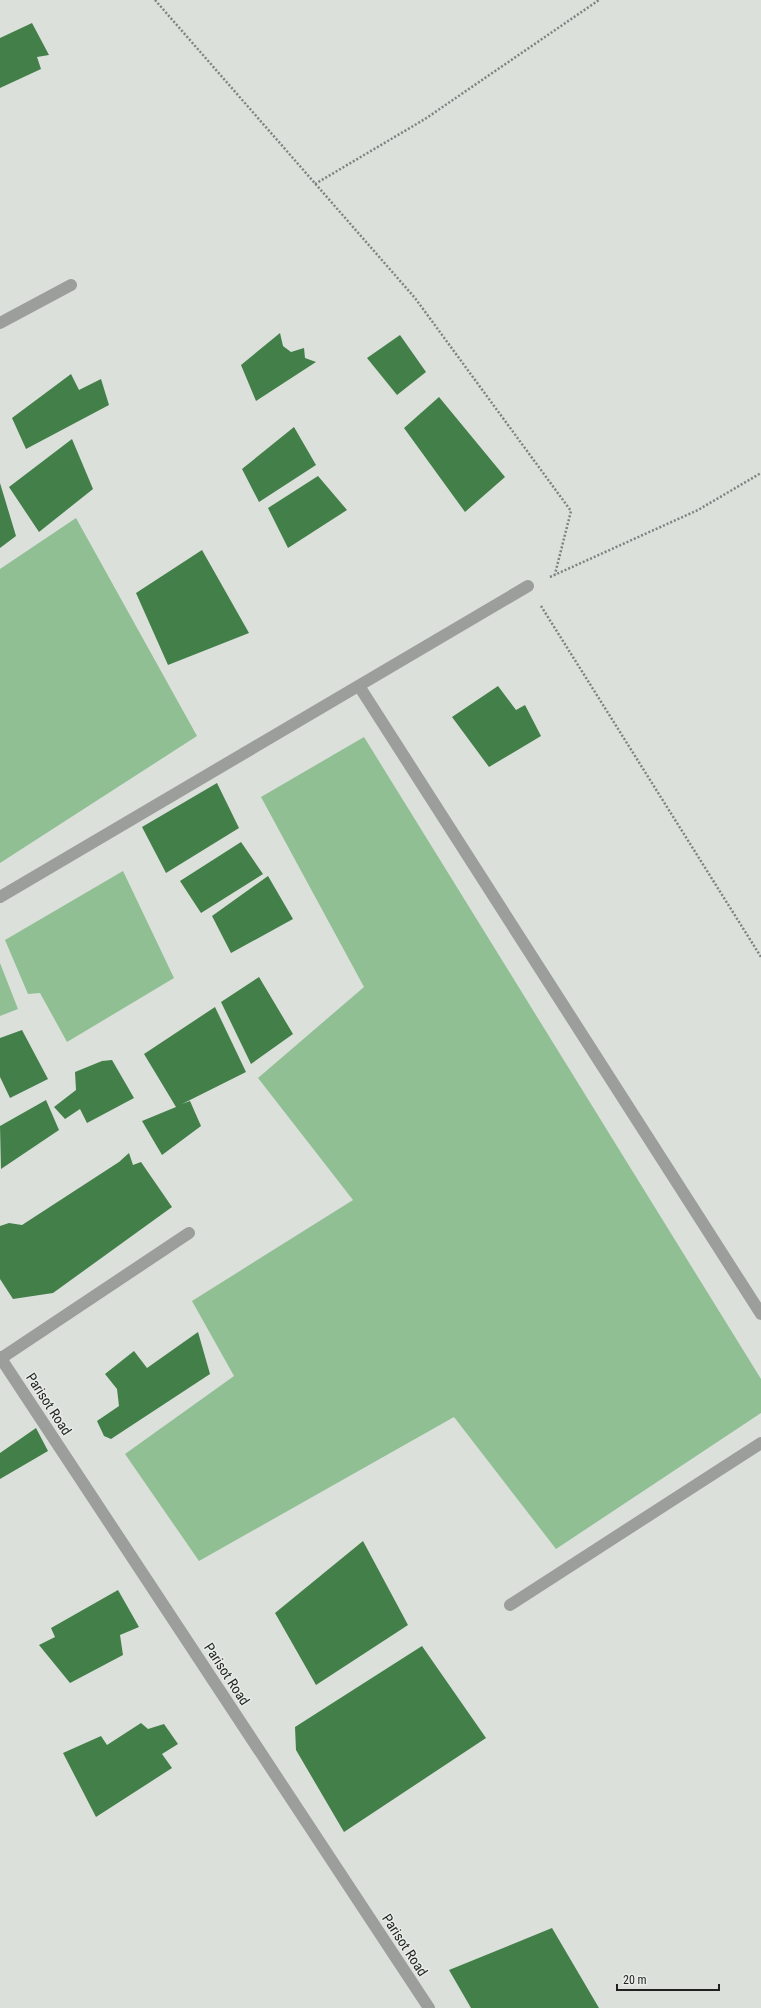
<svg xmlns="http://www.w3.org/2000/svg" width="761" height="2008" viewBox="0 0 761 2008" font-family="'Roboto Condensed',sans-serif">
	<style>
		.green { fill: #91bf94 }
		.building { fill: #437f49 }
		.lines { fill: none; stroke-linecap: round; stroke-linejoin: round }
		.path { stroke: #7f837f; stroke-width: 2.5; stroke-dasharray: 2 2; stroke-linecap: butt }
		.minor { stroke: #9c9e9c; stroke-width: 12 }
		.labels { text-anchor: middle; dominant-baseline: central; stroke-width: 3; stroke-linejoin: round; paint-order: stroke }
		.street-label { font-size: 14px; fill: #1f211f; stroke: #e8ede8 }
	</style>
	<rect width="100%" height="100%" fill="#dbe0db"/>
	<!-- green -->
	<path class="green" d="M76,518L197,736L0,863V569Z
		M364,737L761,1379V1413L556,1549L454,1417L199,1561L125,1454L234,1376L192,1301L353,1200L258,1078L364,987L261,797Z
		M123,871L174,978L67,1042L40,993L28,994L5,940Z
		M0,963L18,1009L0,1016Z"/>
	<!-- building -->
	<path class="building" d="M32,23L49,55L37,57L41,69L0,88V38Z
		M280,333L283,346L291,352L304,348L305,358L316,362L256,401L241,365Z
		M400,335L426,372L397,395L367,358Z
		M71,374L79,390L101,379L109,405L26,449L12,418Z
		M439,397L505,477L465,512L404,428Z
		M294,427L316,465L259,502L242,469Z
		M72,439L93,489L39,532L9,487Z
		M318,476L347,510L288,548L268,508Z
		M0,483L16,536L0,548Z
		M202,550L249,633L168,665L136,593Z
		M498,686L516,710L525,705L541,736L489,767L452,717Z
		M217,783L239,828L166,873L142,827Z
		M241,842L263,874L201,913L180,881Z
		M268,876L293,919L231,953L212,916Z
		M259,977L293,1034L251,1064L221,1002Z
		M215,1007L246,1072L182,1104L190,1101L201,1126L162,1155L142,1121L176,1107L144,1054Z
		M22,1030L48,1079L10,1098L0,1077V1038Z
		M112,1060L134,1098L87,1123L80,1109L65,1119L54,1107L76,1090L75,1072L102,1061Z
		M46,1100L59,1130L1,1169L0,1126Z
		M129,1153L133,1165L141,1162L172,1207L53,1293L13,1299L0,1279V1226L9,1223L22,1225L119,1162Z
		M198,1332L210,1374L111,1439L104,1436L97,1421L119,1406L117,1389L105,1374L134,1351L147,1368Z
		M36,1428L48,1451L0,1479V1453Z
		M363,1541L408,1625L316,1685L275,1613Z
		M118,1590L139,1627L120,1635L123,1655L70,1683L39,1645L55,1637L51,1628Z
		M422,1646L486,1738L344,1832L296,1750L295,1727Z
		M141,1723L148,1729L164,1724L178,1744L162,1754L172,1768L96,1817L63,1753L101,1736L107,1745Z
		M552,1928L599,2008H471L449,1970Z"/>
	<g class="lines">
		<!-- path -->
		<path class="path" d="M155,0L415,298L571,511L555,574
			M315,184L425,119L599,0
			M550,577L698,510L761,473
			M541,606L761,957"/>
		<!-- minor -->
		<path class="minor" d="M0,323L71,285
			M359,686L761,1314
			M0,897L528,586
			M0,1357L429,2008
			M0,1359L189,1233
			M510,1605L761,1443"/>
	</g>
	<g class="labels">
		<!-- street labels -->
		<g class="street-label">
			<text transform="translate(49 1404) rotate(57)">Parisot Road</text>
			<text transform="translate(227 1674) rotate(57)">Parisot Road</text>
			<text transform="translate(405 1945) rotate(57)">Parisot Road</text>
		</g>
	</g>
	<!-- scale -->
	<path d="M617 1984v6h102v-6" fill="none" stroke="#1f211f" stroke-width="2"/>
	<text x="623" y="1984" font-size="12" fill="#1f211f" stroke="#e8ede8" stroke-width="3" paint-order="stroke">20 m</text>
</svg>
